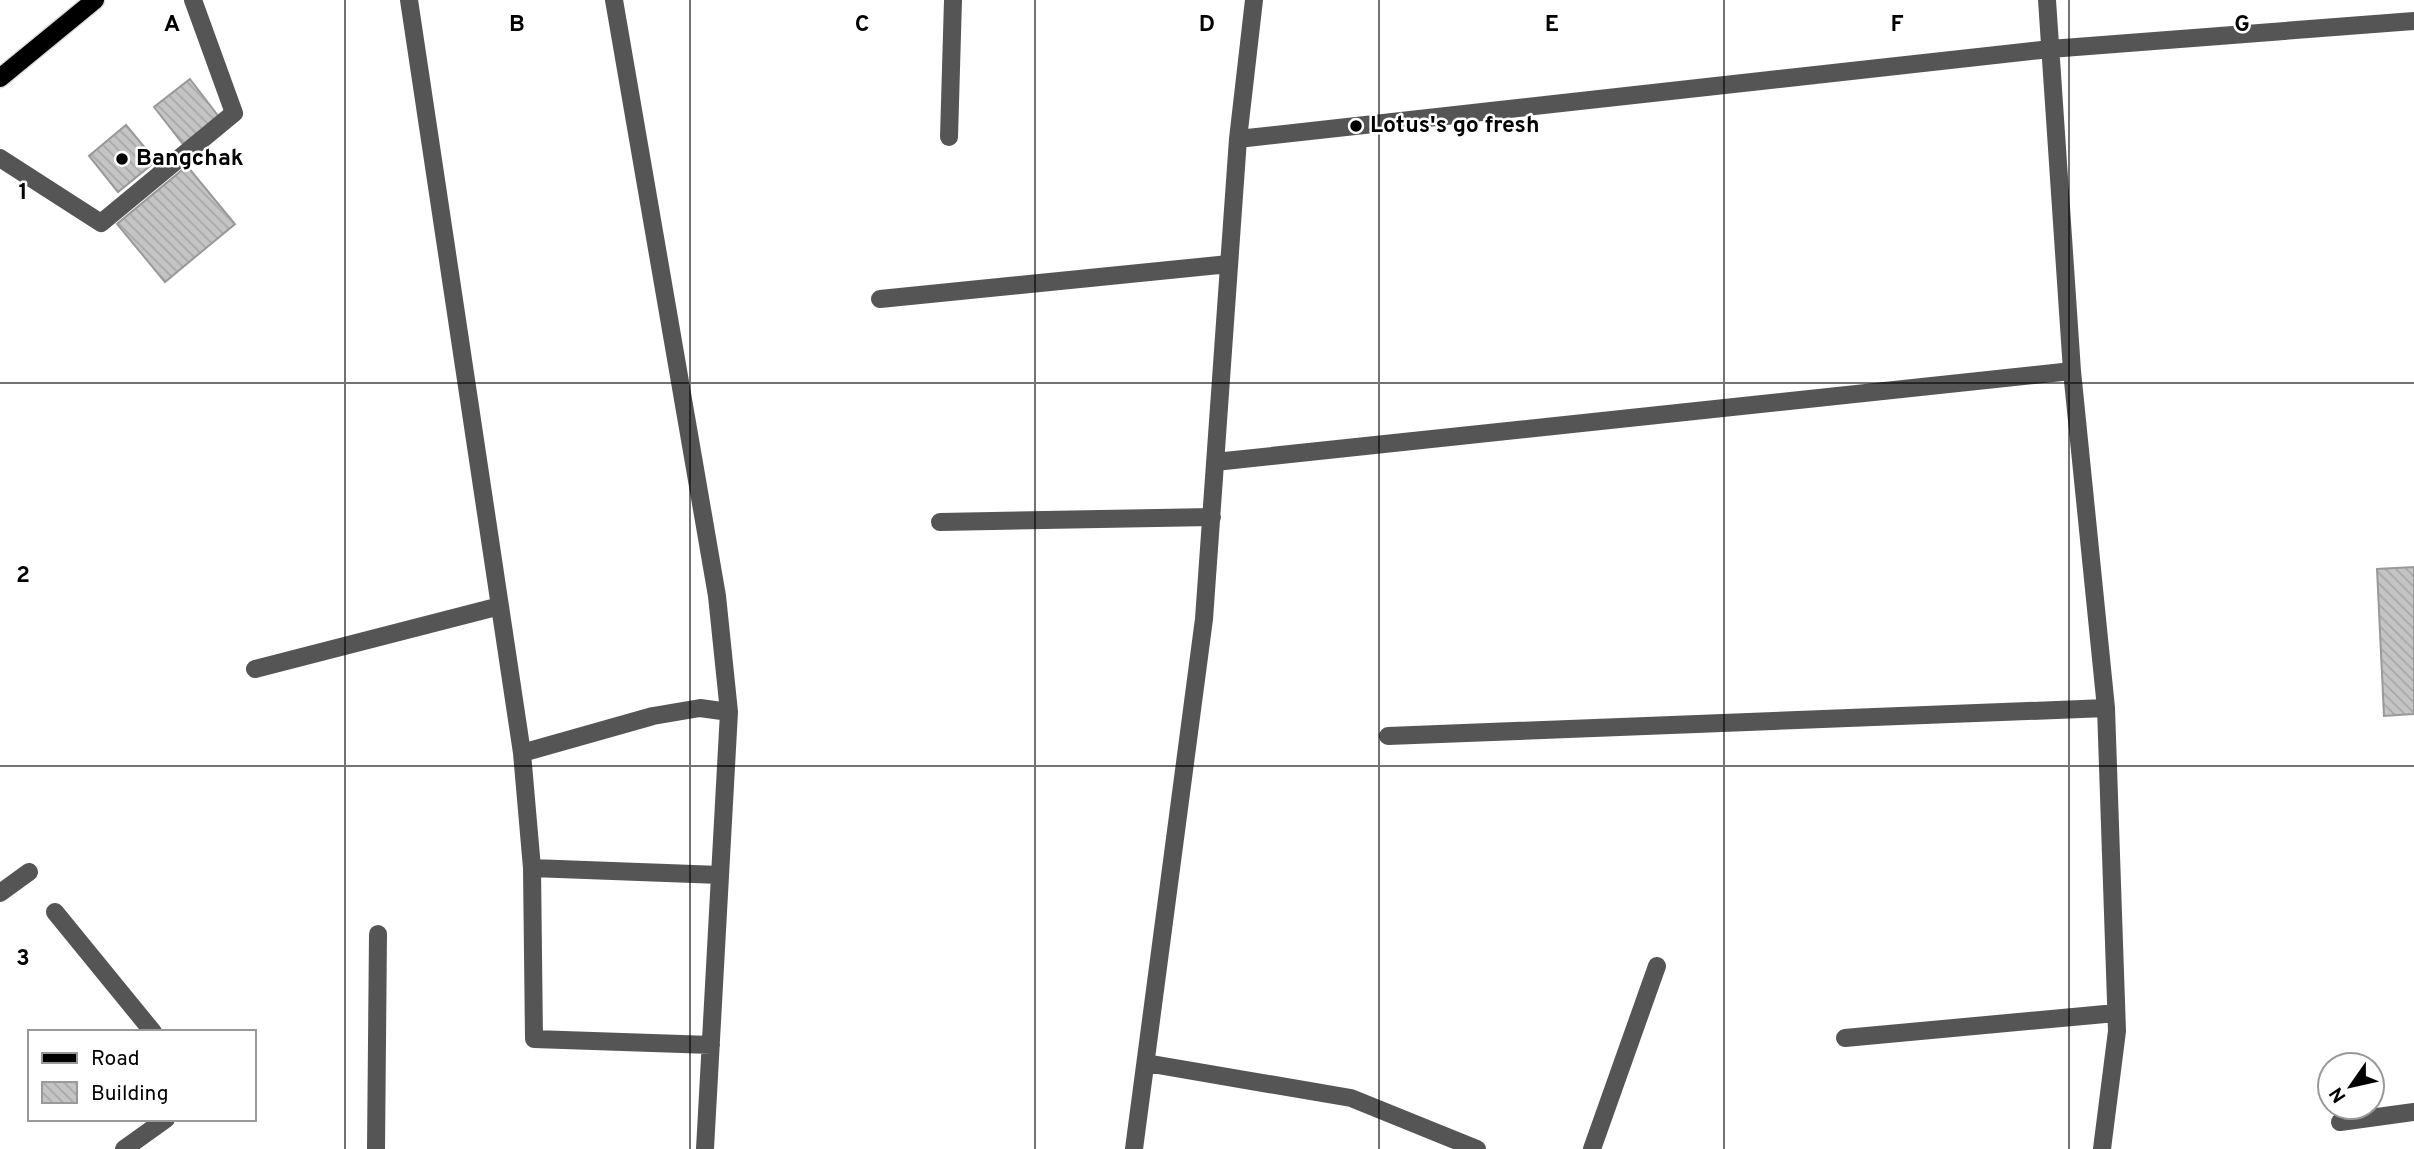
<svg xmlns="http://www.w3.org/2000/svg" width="2414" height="1149" viewBox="0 0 2414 1149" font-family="Overpass,sans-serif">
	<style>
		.building { fill: url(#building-back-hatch); stroke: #999; stroke-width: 2 }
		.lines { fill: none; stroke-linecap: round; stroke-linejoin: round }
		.major-casing { stroke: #dbdbdb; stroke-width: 21 }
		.minor { stroke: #555; stroke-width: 18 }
		.major { stroke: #000; stroke-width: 18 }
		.grid { fill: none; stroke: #000; stroke-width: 2; stroke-opacity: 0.55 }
		.poi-dot { fill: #000; stroke: #fff; stroke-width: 2.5 }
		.labels { text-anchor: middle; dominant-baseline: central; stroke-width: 5; stroke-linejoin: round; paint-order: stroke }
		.poi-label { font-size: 23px; font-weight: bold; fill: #000; stroke: #fff; text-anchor: start }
		.grid-label { font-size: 23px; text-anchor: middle; font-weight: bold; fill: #000; stroke: #fff; stroke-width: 5; stroke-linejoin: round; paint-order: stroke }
	</style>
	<defs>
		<pattern id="building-back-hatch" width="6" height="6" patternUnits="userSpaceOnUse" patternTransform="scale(1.75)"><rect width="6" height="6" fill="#c4c4c4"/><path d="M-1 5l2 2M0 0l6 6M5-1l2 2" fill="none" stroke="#a7a7a7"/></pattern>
	</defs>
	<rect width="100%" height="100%" fill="#fff"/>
	<!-- building -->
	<path class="building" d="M190,79L219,117L183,144L154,107Z
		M126,125L156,161L118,192L89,156Z
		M187,166L235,224L165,282L117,224Z
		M2414,567V714L2384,716L2377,569Z"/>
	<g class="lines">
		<!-- major casing -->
		<g class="major-casing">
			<path id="major" d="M0,78L95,0"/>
		</g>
		<!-- minor -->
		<path class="minor" d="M409,0L522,753L532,868L534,1039L711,1045
			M614,0L717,596L729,712L705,1149
			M2047,0L2072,371L2106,708L2117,1031L2102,1149
			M949,137L953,0
			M1238,139L2050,49L2414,21
			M0,158L101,223L234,113L193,0
			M880,299L1229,264
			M1215,462L2072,371
			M940,522L1212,517
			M255,669L500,606
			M1388,736L2106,708
			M522,753L653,716L700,708L729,712
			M532,868L720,875
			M0,893L29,872
			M55,912L153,1032
			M1845,1038L2116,1013
			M1146,1063L1351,1098L1477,1149
			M2340,1122L2414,1112
			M124,1149L166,1119
			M376,1149L378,934
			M1134,1149L1204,619L1238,139L1254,0
			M1592,1149L1657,966"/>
		<!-- major -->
		<use href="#major" class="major"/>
	</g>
	<!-- grid -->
	<path class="grid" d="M345,0V1149M690,0V1149M1035,0V1149M1379,0V1149M1724,0V1149M2069,0V1149M0,383H2414M0,766H2414"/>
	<!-- markers -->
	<g class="poi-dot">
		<circle cx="1356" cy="126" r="7"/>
		<circle cx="122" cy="159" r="7"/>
	</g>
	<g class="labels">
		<!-- poi labels -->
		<g class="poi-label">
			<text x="1370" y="126">Lotus's go fresh</text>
			<text x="136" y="159">Bangchak</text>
		</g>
	</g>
	<g class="grid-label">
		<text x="172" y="31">A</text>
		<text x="517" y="31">B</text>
		<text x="862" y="31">C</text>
		<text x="1207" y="31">D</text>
		<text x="1552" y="31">E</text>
		<text x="1897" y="31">F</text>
		<text x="2242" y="31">G</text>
		<text x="23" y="199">1</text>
		<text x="23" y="582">2</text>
		<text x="23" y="965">3</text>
	</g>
	<!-- legend -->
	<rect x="28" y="1030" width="228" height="91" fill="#ffffff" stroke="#999999" stroke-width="2"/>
	<rect x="42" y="1053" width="35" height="10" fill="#000000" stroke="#999999" stroke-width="2"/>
	<text x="91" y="1065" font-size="21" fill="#000000">Road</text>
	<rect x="42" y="1082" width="35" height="21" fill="url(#building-back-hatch)" stroke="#999999" stroke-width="2"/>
	<text x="91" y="1100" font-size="21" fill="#000000">Building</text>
	<!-- north arrow -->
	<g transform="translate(2351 1086) rotate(236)"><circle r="33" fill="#ffffff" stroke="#999999" stroke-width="2"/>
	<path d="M0-5L12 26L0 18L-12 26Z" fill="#000000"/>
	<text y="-10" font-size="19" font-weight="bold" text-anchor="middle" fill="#000000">N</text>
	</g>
</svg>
